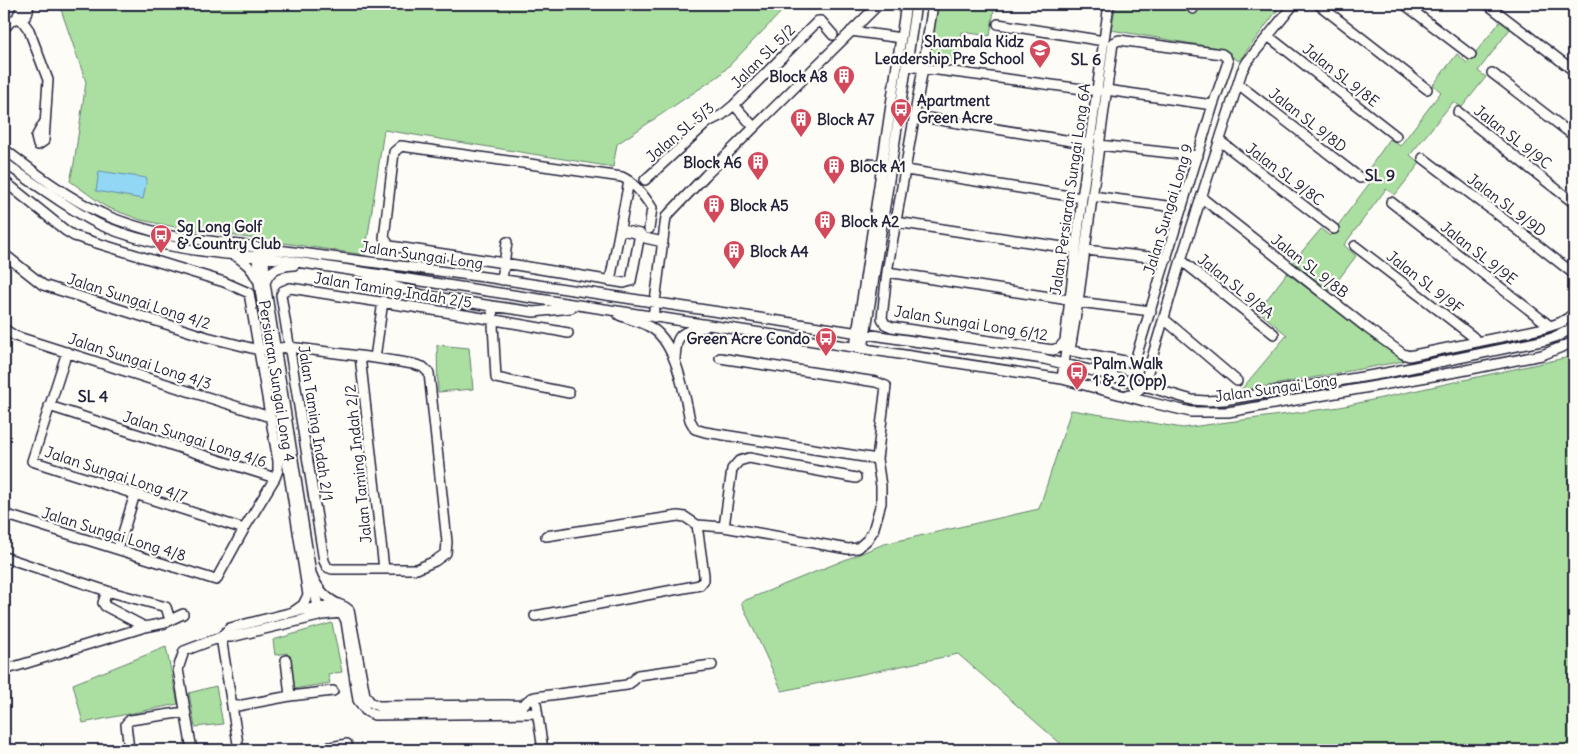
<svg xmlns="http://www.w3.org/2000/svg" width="1578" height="754" viewBox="0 0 1578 754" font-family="Delius,sans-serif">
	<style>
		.green { fill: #abdfa1; stroke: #66806e }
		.water { fill: #92d8f4; stroke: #658faa }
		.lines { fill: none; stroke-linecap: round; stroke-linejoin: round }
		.minor-casing { stroke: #22223b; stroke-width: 12 }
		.minor { stroke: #fdfcf7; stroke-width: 9 }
		.labels { text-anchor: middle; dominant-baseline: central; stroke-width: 4.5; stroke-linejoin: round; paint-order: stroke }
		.poi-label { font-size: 15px; font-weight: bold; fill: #22223b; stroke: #fdfcf7; text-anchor: start }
		.street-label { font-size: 15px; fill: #22223b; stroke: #fdfcf7 }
		.neighbourhood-label { font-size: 16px; font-weight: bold; fill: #22223b; stroke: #fdfcf7 }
	</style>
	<rect width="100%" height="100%" fill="#fdfcf7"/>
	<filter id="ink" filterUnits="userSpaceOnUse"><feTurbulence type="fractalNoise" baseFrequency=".02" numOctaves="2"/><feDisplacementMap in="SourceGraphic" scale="10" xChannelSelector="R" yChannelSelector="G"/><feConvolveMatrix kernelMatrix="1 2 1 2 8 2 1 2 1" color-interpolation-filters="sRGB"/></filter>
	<g filter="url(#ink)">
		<!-- green -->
		<path class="green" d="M59,4H789L720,75L617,144L613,167L384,130L365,255L175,227L141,220L106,207L70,181L74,163L86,82Z
			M937,4H995L990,36L962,32L957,63L928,58Z
			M1116,4H1181L1192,13L1203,4H1282L1239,61L1217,48L1111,30Z
			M1504,17L1513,25L1478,71L1486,77L1462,107L1453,102L1410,155L1420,163L1395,195L1386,189L1344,245L1356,256L1330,291L1293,262L1321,229L1330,236L1372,180L1365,174L1390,139L1400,146L1441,92L1433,85L1457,54L1467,63Z
			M1287,273L1404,361L1240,391L1287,335L1258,311Z
			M437,345L469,348L473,389L438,392Z
			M1574,356V745L1567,750H1068L958,654L782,691L741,602L884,544L1039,509L1071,410L1183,428L1340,407Z
			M332,623L342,672L328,674L330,683L294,689L287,653L275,655L273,640Z
			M166,647L178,704L83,723L73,684Z
			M216,686L223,724L195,727L189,693Z"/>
		<!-- water -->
		<path class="water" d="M99,171L147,178L143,199L96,191Z"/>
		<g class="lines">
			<!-- minor casing -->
			<g class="minor-casing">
				<path id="minor" d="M25,4L20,11L18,15L29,30L48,80L44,141L38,145L36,137L44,123
					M933,4L923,68L887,272L882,318L885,324L892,327L1053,350L1060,347L1065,341L1082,198L1109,4
					M1188,4L1193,9
					M1318,4L1427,89
					M1404,4L1471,55
					M1487,4L1574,71
					M998,24L1104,41
					M4,29C7,26 9,22 13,20C18,18 22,20 26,16C29,13 28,8 29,4
					M851,31L901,38
					M1268,36L1396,136
					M907,66L1098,91
					M1492,73L1574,136
					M1238,84L1360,178
					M1106,90L1213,105
					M734,105L754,127
					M1458,112L1574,203
					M915,116L1090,144
					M1220,141L1334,229
					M1099,145L1198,156
					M4,149C34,172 66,197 101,213C123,224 147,229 171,236L492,278L913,341L1044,359L1098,372L1192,400L1206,401L1224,400L1386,373L1546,340L1558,336L1574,327
					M1423,158L1513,226L1574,274
					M4,162C22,176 41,188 60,201C74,210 88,220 103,226C153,247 211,254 264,257L1062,379L1144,401L1191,412H1228L1461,371L1542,355L1574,342
					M869,164L887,166
					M900,169L1082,198
					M645,180L708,122L722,115L734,105L818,21H821L833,35
					M4,181L66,231L74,236L224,282L249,293L278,461V470L275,478L244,529L216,580L4,514
					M1092,196L1182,208
					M1202,198L1367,328L1403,354L1409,356L1540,329C1554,325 1564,323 1574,313
					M1391,202L1550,326
					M896,222L1076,249
					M621,230L640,234L645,238L663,242
					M640,234L631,281L624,283L504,263L390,246L384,238L394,152L401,146L622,177C635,183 645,197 652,208L649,229
					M1355,246L1445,315L1472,336L1478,342
					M1086,250L1167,259
					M4,254L43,285L207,337L259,350L289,347L375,358L413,364L423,367L429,373L447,542L446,553L435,561L417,569H332L327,567L324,561C309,473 295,384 281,295L283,291L290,288C382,303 475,315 568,333
					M262,254L264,257L265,283L311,573L318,607L316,612L309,617
					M236,256C246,263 252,268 257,279
					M1181,260L1274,334
					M887,272L1069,300
					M368,278L422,295L492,306L534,312L571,308
					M502,280L507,242
					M610,281L629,181
					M265,283C270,268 280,266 294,265
					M1078,302L1151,311
					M492,306L496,378L569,393
					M619,315C628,319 639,321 648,326C676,339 684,393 690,420L695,429L705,432L877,459
					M653,317L666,217L706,175L879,4
					M1164,319L1237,381
					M4,329L15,336L270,417
					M855,347L906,4
					M863,349L916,4
					M67,352L32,461L244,529
					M360,356L384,569
					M375,358L383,301
					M675,360C676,333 680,332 705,327
					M1062,379L1066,350L1130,362L1136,357L1213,105L1228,62L1226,57L1222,54L1119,40L1113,43L1078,302L1070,350
					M1124,396L1136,392L1144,385L1181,260L1242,71L1247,62L1294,4
					M49,406L275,478
					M724,527L732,469L739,461L749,458L856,478
					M546,536L678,516L685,517L697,525L724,527L848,549L858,548L867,540L873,531L881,503V486L877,459L886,386L876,382L720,358
					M118,549L135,494
					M4,557L107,591L166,607L170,620L165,623L145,627L4,670
					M311,573C316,586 325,598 338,604C343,606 345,606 349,610L365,695L370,702L378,706L523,705L531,698L535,697L627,685L634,680L638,675L712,665
					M107,591L103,603L105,606L145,627
					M297,611L338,604
					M535,616L700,585L704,580V575L697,525
					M170,620L183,614
					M221,637L230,628L293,612L303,605L308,595L259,283L257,257L258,253
					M221,637L239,750
					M286,660L290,696
					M535,697L543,750
					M232,707L290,696L333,691
					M129,750L126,724L130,720L185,712
					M192,750L178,669L184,651L221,637H231L323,615L340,613L344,617L346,621L358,700L366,711L374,715L537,713
					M314,750L347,744"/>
			</g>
			<!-- minor -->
			<use href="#minor" class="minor"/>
		</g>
	</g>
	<!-- icons -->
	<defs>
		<g id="school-pin" transform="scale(1.125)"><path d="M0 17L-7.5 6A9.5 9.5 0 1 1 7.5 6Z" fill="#d1495b" stroke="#fdfcf7"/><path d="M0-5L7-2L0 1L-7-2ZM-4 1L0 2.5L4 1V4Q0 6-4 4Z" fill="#fff"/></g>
		<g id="building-pin" transform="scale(1.125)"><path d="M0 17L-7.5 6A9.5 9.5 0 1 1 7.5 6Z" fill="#d1495b" stroke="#fdfcf7"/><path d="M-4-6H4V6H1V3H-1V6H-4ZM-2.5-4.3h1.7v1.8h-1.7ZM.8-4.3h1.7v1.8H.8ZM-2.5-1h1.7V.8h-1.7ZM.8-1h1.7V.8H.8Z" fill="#fff"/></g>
		<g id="bus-pin" transform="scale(1.125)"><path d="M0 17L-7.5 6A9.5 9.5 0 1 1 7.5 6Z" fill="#d1495b" stroke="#fdfcf7"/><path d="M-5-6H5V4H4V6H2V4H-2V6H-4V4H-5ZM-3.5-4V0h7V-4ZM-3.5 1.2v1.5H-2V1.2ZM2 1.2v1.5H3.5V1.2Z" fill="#fff"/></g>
	</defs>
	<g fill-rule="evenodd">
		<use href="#school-pin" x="1040" y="50"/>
		<use href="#building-pin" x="844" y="76"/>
		<use href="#bus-pin" x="901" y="109"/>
		<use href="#building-pin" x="801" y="119"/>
		<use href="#building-pin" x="758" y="162"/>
		<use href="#building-pin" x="834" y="166"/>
		<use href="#building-pin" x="714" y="205"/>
		<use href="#building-pin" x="825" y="221"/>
		<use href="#bus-pin" x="161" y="235"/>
		<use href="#building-pin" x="734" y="251"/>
		<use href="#bus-pin" x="826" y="338"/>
		<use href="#bus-pin" x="1077" y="372"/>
	</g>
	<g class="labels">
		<!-- poi labels -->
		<g class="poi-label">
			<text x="1024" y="41" text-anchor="end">Shambala Kidz<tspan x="1024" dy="17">Leadership Pre School</tspan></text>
			<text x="828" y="76" text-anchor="end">Block A8</text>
			<text x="917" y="100">Apartment<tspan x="917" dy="17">Green Acre</tspan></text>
			<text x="817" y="119">Block A7</text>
			<text x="742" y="162" text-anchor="end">Block A6</text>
			<text x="850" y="166">Block A1</text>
			<text x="730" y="205">Block A5</text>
			<text x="841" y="221">Block A2</text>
			<text x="177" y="226">Sg Long Golf<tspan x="177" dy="17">&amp; Country Club</tspan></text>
			<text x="750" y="251">Block A4</text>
			<text x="810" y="338" text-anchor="end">Green Acre Condo</text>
			<text x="1093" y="363">Palm Walk<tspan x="1093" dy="17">1 &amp; 2 (Opp)</tspan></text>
		</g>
		<!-- street labels -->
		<g class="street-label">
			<text transform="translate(763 56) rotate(-45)">Jalan SL 5/2</text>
			<text transform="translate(1341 75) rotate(38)">Jalan SL 9/8E</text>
			<text transform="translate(1308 120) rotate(38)">Jalan SL 9/8D</text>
			<text transform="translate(680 132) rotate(-40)">Jalan SL 5/3</text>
			<text transform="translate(1513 137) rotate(38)">Jalan SL 9/9C</text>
			<text transform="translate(1285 174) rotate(37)">Jalan SL 9/8C</text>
			<text transform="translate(1070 189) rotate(-82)">Jalan Persiaran Sungai Long 6A</text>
			<text transform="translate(1507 205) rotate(37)">Jalan SL 9/9D</text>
			<text transform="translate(1168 209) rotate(-73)">Jalan Sungai Long 9</text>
			<text transform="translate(1479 253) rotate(38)">Jalan SL 9/9E</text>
			<text transform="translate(422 255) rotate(8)">Jalan Sungai Long</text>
			<text transform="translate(1310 266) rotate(38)">Jalan SL 9/8B</text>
			<text transform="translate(1425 282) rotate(38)">Jalan SL 9/9F</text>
			<text transform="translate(1236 286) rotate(39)">Jalan SL 9/8A</text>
			<text transform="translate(393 290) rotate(9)">Jalan Taming Indah 2/5</text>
			<text transform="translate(139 301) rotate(18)">Jalan Sungai Long 4/2</text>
			<text transform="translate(971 323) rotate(9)">Jalan Sungai Long 6/12</text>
			<text transform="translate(140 361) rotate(18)">Jalan Sungai Long 4/3</text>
			<text transform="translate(277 381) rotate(81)">Persiaran Sungai Long 4</text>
			<text transform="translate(1276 388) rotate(-8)">Jalan Sungai Long</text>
			<text transform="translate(316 423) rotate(81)">Jalan Taming Indah 2/1</text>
			<text transform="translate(195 439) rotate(18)">Jalan Sungai Long 4/6</text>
			<text transform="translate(358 464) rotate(-96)">Jalan Taming Indah 2/2</text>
			<text transform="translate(116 474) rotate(18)">Jalan Sungai Long 4/7</text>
			<text transform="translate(114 534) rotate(17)">Jalan Sungai Long 4/8</text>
		</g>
		<!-- neighbourhood labels -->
		<g class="neighbourhood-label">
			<text x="1086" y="59">SL 6</text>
			<text x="1380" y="175">SL 9</text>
			<text x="93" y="396">SL 4</text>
		</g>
	</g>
	<!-- margin -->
	<rect width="1578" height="754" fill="none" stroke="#fdfcf7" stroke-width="20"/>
	<rect x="10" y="10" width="1558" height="734" fill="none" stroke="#22223b" stroke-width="2" filter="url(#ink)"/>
</svg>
